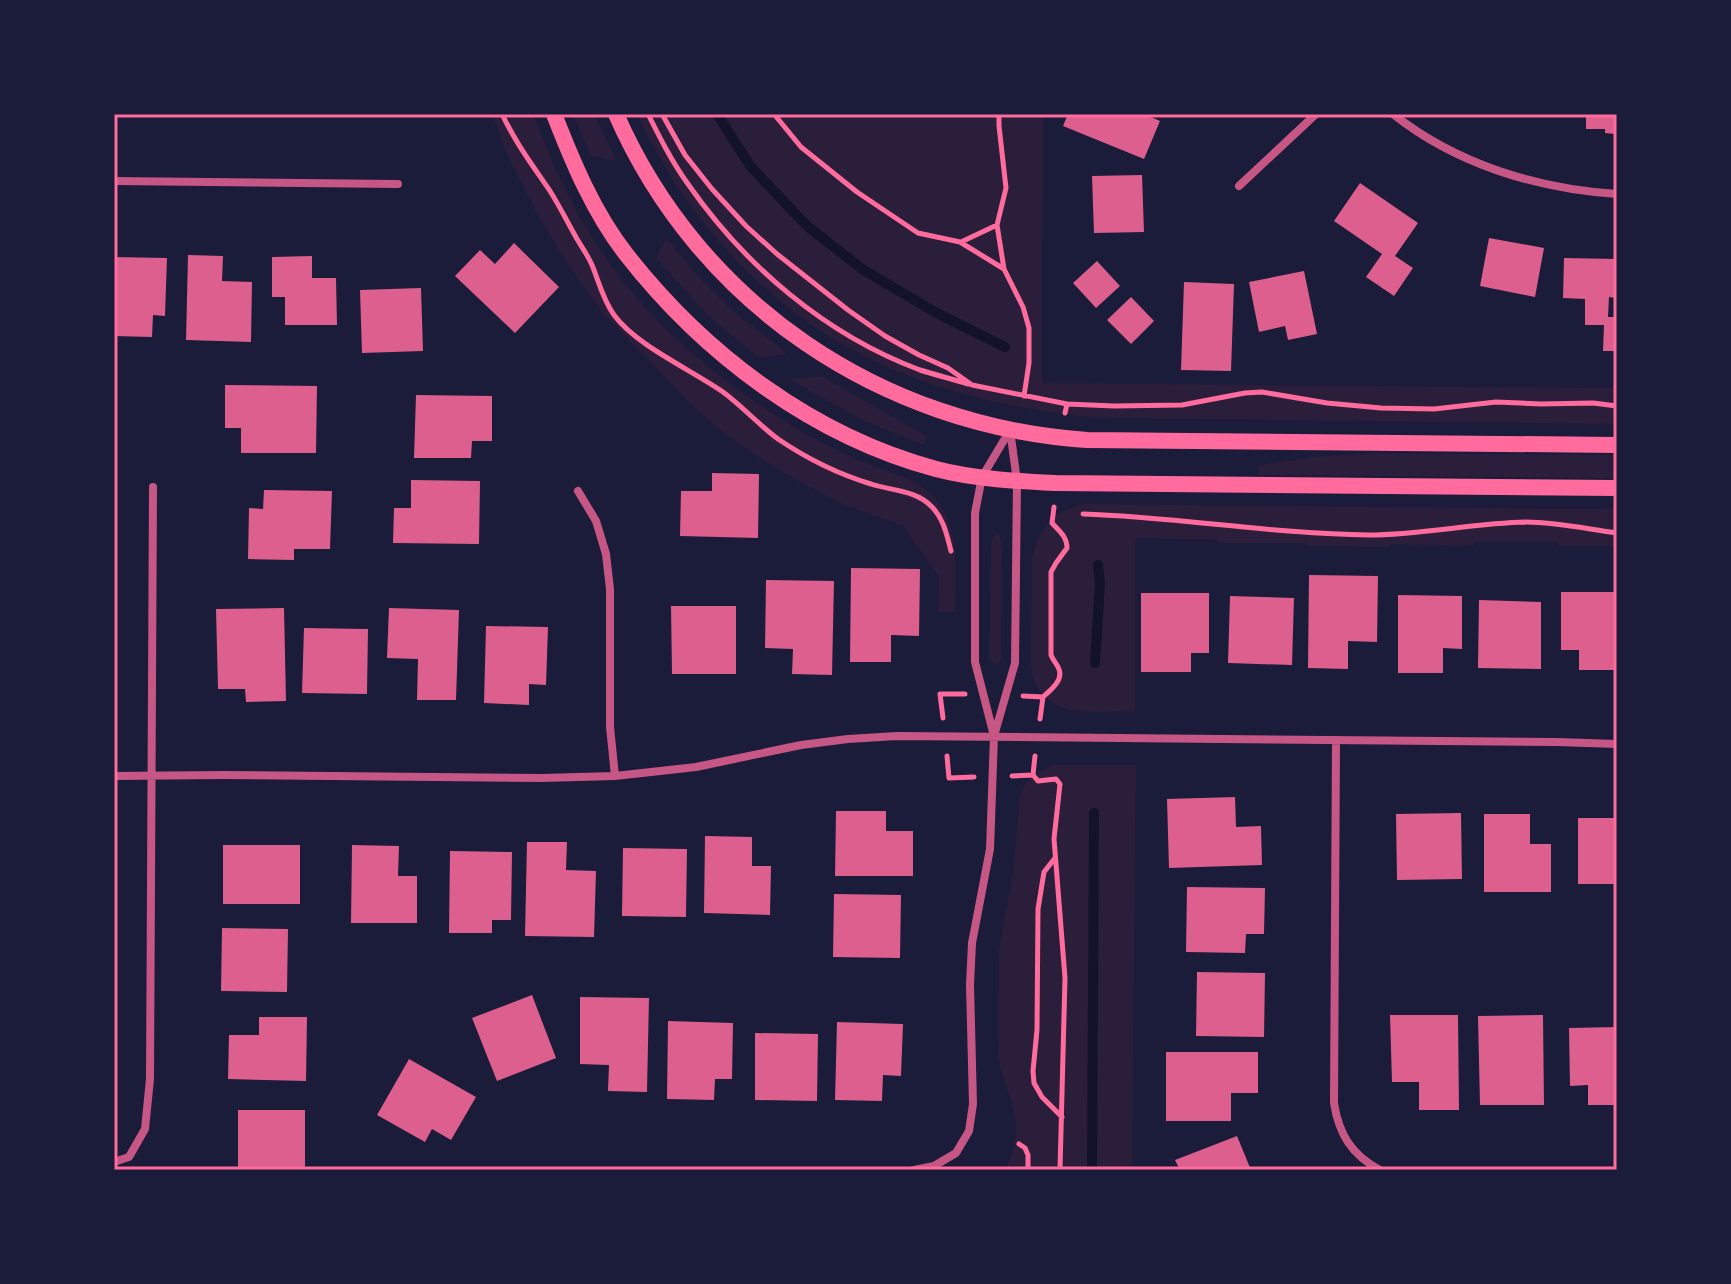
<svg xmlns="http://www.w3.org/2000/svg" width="1731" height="1284" viewBox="0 0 1731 1284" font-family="'Noto Sans',sans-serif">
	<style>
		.green { fill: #2a1e3b }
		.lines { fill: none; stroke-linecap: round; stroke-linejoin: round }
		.stream { stroke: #12122b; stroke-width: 10 }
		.building { fill: #dd5f8e }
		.path { stroke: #ff6b9d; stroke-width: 5 }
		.minor { stroke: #c65784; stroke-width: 8 }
		.secondary { stroke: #ff6b9d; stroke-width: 16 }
		.neatline { fill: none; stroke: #ff6b9d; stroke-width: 3 }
	</style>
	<rect width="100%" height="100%" fill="#1b1b3a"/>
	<!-- green -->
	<path class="green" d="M492,114H533C551,159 570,205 597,245C648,324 727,388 808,435C827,446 848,455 868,464C889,472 917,479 933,496C962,527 955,573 955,612H938L939,577L903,526L847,506L800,482L755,455L717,428L691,404L603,313L570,268L540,219L505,150Z
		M573,114H594L617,161L591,156Z
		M637,114H1043L1042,383L1617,388V424L1104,418C1026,412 946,395 874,361C770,312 684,218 637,114Z
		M666,238L700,278L732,310L788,354L759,358L708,316L656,258Z
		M822,376L927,436L924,445L860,419L789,379Z
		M1369,453L1617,455V478L1259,475V465L1314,457Z
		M1084,504L1617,509V546H1558V542H1475L1474,546L1390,544V547L1307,546L1306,543H1219L1218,540L1135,538V711C1095,711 1040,722 1031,668L1032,559C1039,527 1052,512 1084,504Z
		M997,533L1000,536L1002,549L1001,659L999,663L995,665L989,659L991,549L992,540Z
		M1052,765H1136L1132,1170H1005C1029,1120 1008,1104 998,1058L999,949L1014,866L1020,795L1026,783L1033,775Z"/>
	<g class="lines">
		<!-- stream -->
		<path class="stream" d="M717,114L751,167L806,225L862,269L933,311L1005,347
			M1095,663L1100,583L1098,565
			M1092,1170L1094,813"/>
	</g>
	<!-- building -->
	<path class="building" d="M1068,114H1144L1160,121L1144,159L1063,126Z
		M1586,114H1617L1615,134L1605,133V129H1586Z
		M1142,175L1144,232L1094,233L1092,176Z
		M1360,183L1418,223L1395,256L1413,268L1394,296L1366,277L1382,254L1334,221Z
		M1489,238L1544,248L1535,297L1480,286Z
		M514,243L559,287L515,333L455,276L480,250L495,264Z
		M188,255L223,256L222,281L252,282L251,342L186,340Z
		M312,256V278H336L337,325H285V297H272V257Z
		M114,257L167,258L165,316L153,315L152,337L114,336Z
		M1564,258L1617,259L1616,298L1609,297L1608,317H1617V351H1603L1604,325H1585V299L1563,298Z
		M1097,261L1120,286L1096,308L1073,283Z
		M1304,271L1317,334L1288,340L1285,326L1259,332L1249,282Z
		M1184,282L1234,284L1231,371L1181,370Z
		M421,288L423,351L362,353L360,290Z
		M1131,297L1154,321L1131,344L1107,320Z
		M225,385L317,386L316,453H241V428H225Z
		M416,395L492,396V441H472L471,458H414Z
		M712,473L759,474L758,538L680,536L681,491H712Z
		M411,480L480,481L479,544L393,543L394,508H411Z
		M264,490L332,491L330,549H294V560L248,559L249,508L263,509Z
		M851,568L920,569L919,636L891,635V662H850Z
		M1309,575L1378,576L1377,642L1348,641V669L1308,668Z
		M766,580L834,581L832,675L792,674L793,649L765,648Z
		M1561,592H1617V670H1579V650H1561Z
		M1141,593H1209V653H1191V672H1141Z
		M1398,595L1462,596V649L1443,648V673H1398Z
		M1230,596L1294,598L1292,665L1228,663Z
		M1479,600L1541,602V669L1478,668Z
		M671,606H736V674H672Z
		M284,608L286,701L246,702L245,689H218L216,609Z
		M389,608L459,610L456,700H417L418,659L387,658Z
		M486,626L548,627L546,685L529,684V705L484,703Z
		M304,628L368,629L367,694L302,693Z
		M1235,797L1236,827L1261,826L1262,865L1169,868L1167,799Z
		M836,811H886V831H913V876H835Z
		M1461,813L1462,879L1397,880L1396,814Z
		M1484,814H1530V844H1551V892H1484Z
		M1578,818H1617V884H1578Z
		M705,836L752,837V866H771L770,915L704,913Z
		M527,842H567L566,870L596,871L594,937L525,936Z
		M223,845H300V904H223Z
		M352,845L399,846L398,876H417V923H351Z
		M623,848L687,849L686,917L622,916Z
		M450,851L512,852L511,920H492V933H449Z
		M1187,887L1265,888L1264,934H1246L1245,953L1186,952Z
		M834,894L901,895L900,958L833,957Z
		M222,928L288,929L287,992L221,991Z
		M1197,972L1265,973L1264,1037L1196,1036Z
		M532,995L556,1058L497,1081L472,1018Z
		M580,997L649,998L647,1092L608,1091L609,1065L580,1064Z
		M1390,1015H1458L1459,1110H1419V1082H1392Z
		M1543,1015L1544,1105H1480L1478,1016Z
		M259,1017H307L306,1081L228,1079L229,1035H259Z
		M668,1021L733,1023L732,1079H715L714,1100L667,1099Z
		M837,1022L903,1024L901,1076L883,1075L882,1101L835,1100Z
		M1617,1027V1105H1588V1085L1570,1086L1569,1028Z
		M755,1033L818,1034L817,1101L755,1100Z
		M1166,1052H1258V1093H1231V1121H1166Z
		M409,1059L476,1097L451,1140L432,1129L425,1142L377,1115Z
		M238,1110H305V1170H238Z
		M1237,1136L1251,1170H1180L1175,1160Z"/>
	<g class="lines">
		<!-- path -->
		<path class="path" d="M502,114C515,142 533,166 550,191C560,207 568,223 577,239C582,247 588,256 592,265C599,282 603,300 614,315C637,346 690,369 723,392C742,406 759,425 778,439C806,458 838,474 871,484C892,491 916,490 932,507C944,519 947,536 951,551
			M648,114C660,138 672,162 688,184C745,266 826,335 920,370C936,375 952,379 968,384
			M662,114L685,155L712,189L746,226L777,254L848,310L885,336L919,355L948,368L972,385L1067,404L1065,413
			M774,114L801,147L857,192L918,233L960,242L1004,269
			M999,114V126L1006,188L997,225L1004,269L1023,307L1029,328V363L1024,396
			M961,242L997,225
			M1067,404L1114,406L1182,405L1245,393L1262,392L1327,403L1381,408L1434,409L1496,402L1541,404L1593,403L1617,406
			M1083,514C1178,517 1273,534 1369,535C1421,535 1474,523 1526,522C1556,522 1587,529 1617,533
			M1023,696L1043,697L1040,719
			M1043,697C1051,690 1065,679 1058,667C1056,663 1053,660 1051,655V572L1056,563L1067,548C1067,536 1059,531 1052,523L1054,507
			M943,718L940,694H965
			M947,756L949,778L974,777
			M1033,775L1035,756
			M1012,776L1033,775L1038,781L1056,779L1060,784L1054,839L1065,978L1060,1170
			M1055,858L1044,872L1038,909L1037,1030L1033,1071L1034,1083L1042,1097L1062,1117
			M1019,1144L1025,1148L1028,1155V1170"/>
		<!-- minor -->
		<path class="minor" d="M1393,114C1456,164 1537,189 1617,194
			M114,181L398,184
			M1239,186L1316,114
			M578,491L596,521L606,554L610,589V727L615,776
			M994,736L1015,663L1017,481L1010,430
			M1336,740L1334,1103C1339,1135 1352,1155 1380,1170
			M114,776L223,775L542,778L615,776L696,767L801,745L848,739L897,736L1557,742L1617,744
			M114,1162L129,1157L145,1129L150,1079L153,487
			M914,1170L934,1166L956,1153L969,1131L973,1104L970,985L972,943L990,849L994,736L975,662V513L982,477L1010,430"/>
		<!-- secondary -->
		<path class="secondary" d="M554,114C573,163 594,213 626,254C704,354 813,436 936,469C974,479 1016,481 1056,483L1617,488
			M616,114C699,304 881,426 1087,440L1617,445"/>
	</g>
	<!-- border -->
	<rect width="1731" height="1284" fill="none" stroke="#1b1b3a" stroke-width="232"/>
	<rect x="116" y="116" width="1499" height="1052" class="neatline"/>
</svg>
